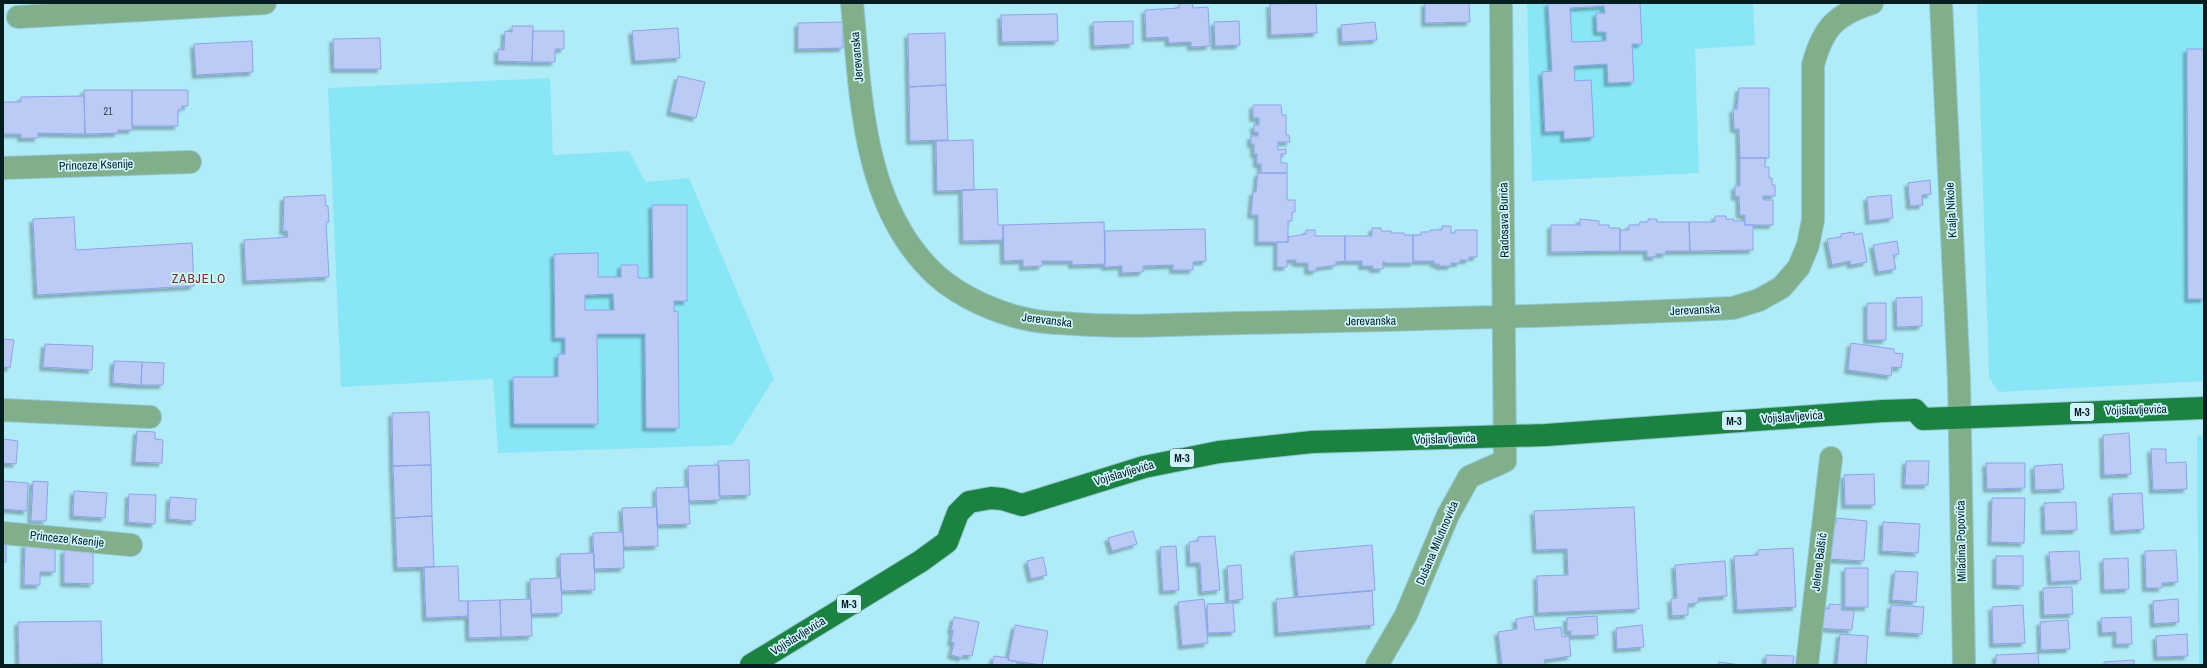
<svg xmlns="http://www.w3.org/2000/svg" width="2207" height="668" viewBox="0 0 2207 668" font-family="'Archivo Narrow',sans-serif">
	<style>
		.built { fill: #89e6f7 }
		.building { fill: #bccbf6; stroke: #8da2e8; fill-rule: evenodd; filter: url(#shadow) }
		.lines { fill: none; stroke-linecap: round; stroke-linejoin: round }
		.minor-casing { stroke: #90c7d1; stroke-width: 24 }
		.major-casing { stroke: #90c7d1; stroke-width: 24 }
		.minor { stroke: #81ae8b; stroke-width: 22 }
		.major { stroke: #1c8242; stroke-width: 22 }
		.labels { text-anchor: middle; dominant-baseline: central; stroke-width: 3.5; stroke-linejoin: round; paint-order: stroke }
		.number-label { font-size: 10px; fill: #324856 }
		.shield { fill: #cef5fd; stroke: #415e63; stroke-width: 1 }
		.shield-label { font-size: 11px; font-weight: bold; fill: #041d21 }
		.street-label { font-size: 12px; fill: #041d21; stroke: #cef5fd }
		.neighbourhood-label { font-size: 13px; letter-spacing: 1px; fill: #793328; stroke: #cef5fd }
	</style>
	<defs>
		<filter id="shadow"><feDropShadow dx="-3.5" dy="3.5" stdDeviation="1" flood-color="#0004"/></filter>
	</defs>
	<rect width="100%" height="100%" fill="#afecf8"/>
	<!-- built -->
	<path class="built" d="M1527,3H1753L1755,45L1695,49L1699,173L1532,181Z
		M1977,3H2204V381L1999,392L1989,378Z
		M550,78L553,155L629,151L646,182L689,178L774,379L732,445L498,453L493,379L341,387L328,88Z
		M2197,435L2204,436V665H2199Z"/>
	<!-- building -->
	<path class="building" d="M1192,3L1193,8L1208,7L1210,46L1191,47V42L1169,43L1168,37L1146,38L1145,10L1179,8V4Z
		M1316,3L1317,33L1271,35L1270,4Z
		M1425,3H1469L1470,22L1425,23Z
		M1548,3H1640L1642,44H1632L1634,82L1608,83L1607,64L1574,66L1575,81L1591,80L1594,137L1564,139V131L1545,132L1542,72L1552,71ZM1604,6L1605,13H1596L1597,32H1606V41L1572,42L1570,8Z
		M1057,14L1058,41L1002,42L1001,15Z
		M1133,21V44L1094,46L1093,22Z
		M1239,21L1240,45L1215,46L1214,22Z
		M843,22V48L798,49V23Z
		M1375,22L1377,40L1342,42L1341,25Z
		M512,26H533L532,62L498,61V49L504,50L505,31L512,32Z
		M678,28L680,58L635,61L632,31Z
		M533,31H564V49H555V62H532Z
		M945,33L946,85L909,87L908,34Z
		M380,38L381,69H334L333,39Z
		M252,41L253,72L196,75L194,44Z
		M2187,49H2204V299H2188Z
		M678,76L705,82L696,118L670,112Z
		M946,85L948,140L910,141L909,87Z
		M1739,88H1769V158H1740L1739,129H1734L1733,109H1737Z
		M84,90H132V130H118V133L85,134Z
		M132,90H188V106H182V110H178V126H132Z
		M84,96L85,134L38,133V138H21V134H3V102H21V97Z
		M1253,105H1281L1282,115H1286V135H1289L1290,142H1278V150L1286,149V154H1281V163H1287V173H1261V164H1257V154H1254V144H1251V136H1258V132H1254V125H1259V118H1253Z
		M973,140L974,190L937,191L936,141Z
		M1740,158H1765V167H1769V178H1772V185H1775V196H1763V200H1773V225H1745V215H1740L1739,196L1735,197V186H1740Z
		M1258,173H1287V200H1295V212H1292V221H1288V242H1258V215H1251L1253,192H1256Z
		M1930,180L1931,194L1922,195L1923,205L1910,206L1908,183Z
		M997,189L998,225H1003V240L963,241L962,190Z
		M325,195L326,206H328L329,222H326L329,277L246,281L244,240L288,237L287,231H283L284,197Z
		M1891,195L1893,218L1869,221L1867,197Z
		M652,205H687V301H674V312L678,311L679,428H646L645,334H597L598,424H514L513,377H558V354H565V338H555L554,254L598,253V277H621V265H638V278H653ZM613,294L614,310H585V295Z
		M1715,216H1726V219H1734L1733,221H1745V225H1753V250L1690,251L1689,222H1715Z
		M74,217L76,250L192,243L194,286L37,295L33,219Z
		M1580,219L1599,221V225H1609V228H1620V251L1551,252V225H1580Z
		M1648,219H1657V222H1689L1690,251H1666V254H1656V257H1647V251H1620V230H1629V225H1639L1640,222H1648Z
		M1104,222L1105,264L1072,265V261H1042V266L1023,267V260L1004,261L1003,225Z
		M1442,226H1451V233H1455V230H1477V257H1469V260H1460V263H1451V266H1439V264H1434V261H1413V235H1421V232H1430V230H1442Z
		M1372,228H1381V231H1391V233H1404V235H1413V263H1385L1383,261V269H1373V266H1362V261H1345V236H1372Z
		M1205,229L1206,261L1193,262V270H1173V265L1143,266V272L1122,273V266L1105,267V231Z
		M1306,230H1315V236H1345V261L1336,262V265L1316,268V271H1308V263H1296V260H1287V267H1277V242H1288V237L1306,234Z
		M1854,232V235L1862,233L1867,262L1851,265L1850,261L1832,265L1827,239L1841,237V234Z
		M1897,241L1899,254L1893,255L1896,269L1878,272L1873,245Z
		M1922,297V326L1897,327L1896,298Z
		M1867,303H1886V340H1867Z
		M3,339L14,340L10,368L3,367Z
		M1851,343L1894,349V353L1903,354L1901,368L1892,367L1891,376L1848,370Z
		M45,344L93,346L92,370L43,367Z
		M114,361L142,362L141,385L113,383Z
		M142,362L164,363L163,385H141Z
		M429,412L431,465L393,466L392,413Z
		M137,431L155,432V439L163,440L162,463L135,462Z
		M2129,433L2131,474L2104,475L2103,435Z
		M3,439L18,441L16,464L3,463Z
		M2151,449H2166V463L2186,462L2187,489L2153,490Z
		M749,460L750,495L719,496L718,461Z
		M1906,461H1929L1928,485H1905Z
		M1986,463H2025V488L1987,489Z
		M2062,464L2064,489L2035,490L2034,466Z
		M431,465L432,516L395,518L393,466Z
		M719,465L720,500L689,501L688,466Z
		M1874,474L1875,505H1845L1844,475Z
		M3,481L28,483L27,511L3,509Z
		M33,481L48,482L46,521H31Z
		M688,487L690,524L657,525L656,488Z
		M74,491L107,493L105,518L73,516Z
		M2142,493L2144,529L2114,531L2112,494Z
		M129,494L156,495L155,524L128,522Z
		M170,497L196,499L195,521L169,519Z
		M1992,498H2025L2024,543L1991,542Z
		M2076,502L2077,530L2045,531L2044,503Z
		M657,507L658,546L624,547L622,508Z
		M1634,507L1639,609L1538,613L1537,576L1568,575L1567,549L1536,550L1534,511Z
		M432,516L434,567L397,568L395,518Z
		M1836,518L1867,521L1864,561L1829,559L1831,524H1836Z
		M1883,522L1920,524L1918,553L1882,551Z
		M1133,531L1137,544L1112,551L1108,538Z
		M623,532L624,568L594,569L593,533Z
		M1215,536L1220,590L1202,592L1200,563H1190L1189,542L1198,541V537Z
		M3,541H6V562H3Z
		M25,544L55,545V572H40V585H24Z
		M1372,545L1375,590L1298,597L1294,552Z
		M1176,546L1179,590L1163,591L1160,547Z
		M1793,548L1796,607L1737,610L1734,556L1758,555V550Z
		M64,550L93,551V584L64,583Z
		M2176,550L2178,582L2162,583V588H2146L2145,551Z
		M2079,551L2081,580L2051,582L2049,552Z
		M594,553L595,590L561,591L560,554Z
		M1996,556H2023V586L1996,585Z
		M1043,557L1047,575L1031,579L1027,561Z
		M2128,558L2129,589L2104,590L2103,559Z
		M1725,561L1727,596L1698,598V603L1688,604V615L1672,616L1671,599L1677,598L1675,565Z
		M1241,565L1243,599L1229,601L1227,566Z
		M458,566L459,601H468V616L426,618L424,567Z
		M1845,568H1868V607H1845Z
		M1895,571L1918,572L1916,602L1892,600Z
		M561,578L562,613L531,614L530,579Z
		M2072,587L2073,614L2044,615L2043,588Z
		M1372,591L1374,625L1278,633L1276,599Z
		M531,599L532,636L501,637L500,600Z
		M1204,599L1208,643L1182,646L1178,602Z
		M2178,599L2179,622L2154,624L2153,601Z
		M500,600L501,637L469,638L468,601Z
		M1233,603L1235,632L1208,633L1207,604Z
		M1829,604L1842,605L1841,610L1854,611L1852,630L1815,628L1817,608L1829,609Z
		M1891,605L1924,607L1922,634L1889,632Z
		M2023,605L2025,643L1993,644L1992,607Z
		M1533,616L1535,630L1561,627L1562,637L1569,636L1571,656L1544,660L1545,665H1502L1498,632L1517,629L1516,619Z
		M1597,616L1598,635L1571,636V631H1567V618Z
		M954,617L979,622L972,656L963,655L962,658L951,655L954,643L951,642L953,630H951Z
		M2131,617L2132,644H2116V632L2102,633L2101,618Z
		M2068,620L2070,649L2041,650L2040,622Z
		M101,621L102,664L19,665L18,622Z
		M1015,625L1048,631L1042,665L1008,660Z
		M1642,625L1644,647L1617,649L1616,628Z
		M1840,634L1868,636L1866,665H1837Z
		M2187,634L2188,656L2157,657L2156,636Z
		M2038,653L2039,665H1996V655Z
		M1766,655L1794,656L1793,665H1766Z
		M994,656L1009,658L1008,660L1017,662V665H992Z
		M2134,660V665H2104V662Z
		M1719,662L1740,665H1718Z"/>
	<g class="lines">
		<!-- minor casing -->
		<g class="minor-casing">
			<path id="minor" d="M852,3C861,96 862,208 937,276C962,298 999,314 1031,320C1045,323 1061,323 1075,324C1131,328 1185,324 1241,323C1405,320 1569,316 1733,308L1759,300L1782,287L1799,267L1808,245L1813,220V65C1823,28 1835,15 1872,3
				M1941,3L1959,380L1964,665
				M18,17L265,3
				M3,168L190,162
				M3,410L150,417
				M3,533L131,545
				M1377,665L1406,615L1448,515L1469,477L1505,461L1501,3
				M1807,665L1831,458"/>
		</g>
		<!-- major casing -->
		<g class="major-casing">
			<path id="major" d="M751,665L921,561L947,542L958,513L969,502L991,498L1002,499L1022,505L1144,467L1219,452L1312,442L1546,435L1883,411L1915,410L1923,419L2204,408"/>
		</g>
		<!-- minor -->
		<use href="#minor" class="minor"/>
		<!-- major -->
		<use href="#major" class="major"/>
	</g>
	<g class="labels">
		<!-- number labels -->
		<g class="number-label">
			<text x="108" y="111">21</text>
		</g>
		<!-- shield labels -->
		<g class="shield">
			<rect x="2070" y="403" width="24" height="18" rx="3"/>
			<rect x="1722" y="412" width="24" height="18" rx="3"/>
			<rect x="1170" y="449" width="24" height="18" rx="3"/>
			<rect x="837" y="595" width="24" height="18" rx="3"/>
		</g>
		<g class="shield-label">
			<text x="2082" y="412">M-3</text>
			<text x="1734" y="421">M-3</text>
			<text x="1182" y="458">M-3</text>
			<text x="849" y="604">M-3</text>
		</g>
		<!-- street labels -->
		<g class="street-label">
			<text transform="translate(857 57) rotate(-95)">Jerevanska</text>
			<text transform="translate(96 165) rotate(-2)">Princeze Ksenije</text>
			<text transform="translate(1951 210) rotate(-93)">Kralja Nikole</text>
			<text transform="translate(1504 220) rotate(-91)">Radosava Burića</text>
			<text transform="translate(1695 310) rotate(-3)">Jerevanska</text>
			<text transform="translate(1047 320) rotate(7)">Jerevanska</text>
			<text transform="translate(1371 321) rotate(-1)">Jerevanska</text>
			<text transform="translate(2136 410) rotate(-2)">Vojislavljevića</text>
			<text transform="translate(1792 417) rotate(-4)">Vojislavljevića</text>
			<text transform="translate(1445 439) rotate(-2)">Vojislavljevića</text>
			<text transform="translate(1124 473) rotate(-17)">Vojislavljevića</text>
			<text transform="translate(67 539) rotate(6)">Princeze Ksenije</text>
			<text transform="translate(1961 541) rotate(-91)">Miladina Popovića</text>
			<text transform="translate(1437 543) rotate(-67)">Dušana Milutinovića</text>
			<text transform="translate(1819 562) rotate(-83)">Jelene Balšić</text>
			<text transform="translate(798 636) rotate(-32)">Vojislavljevića</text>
		</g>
		<!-- neighbourhood labels -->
		<g class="neighbourhood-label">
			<text x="199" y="278">ZABJELO</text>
		</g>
	</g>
	<!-- border -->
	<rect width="2207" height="668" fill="none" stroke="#041d21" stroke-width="8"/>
</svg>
